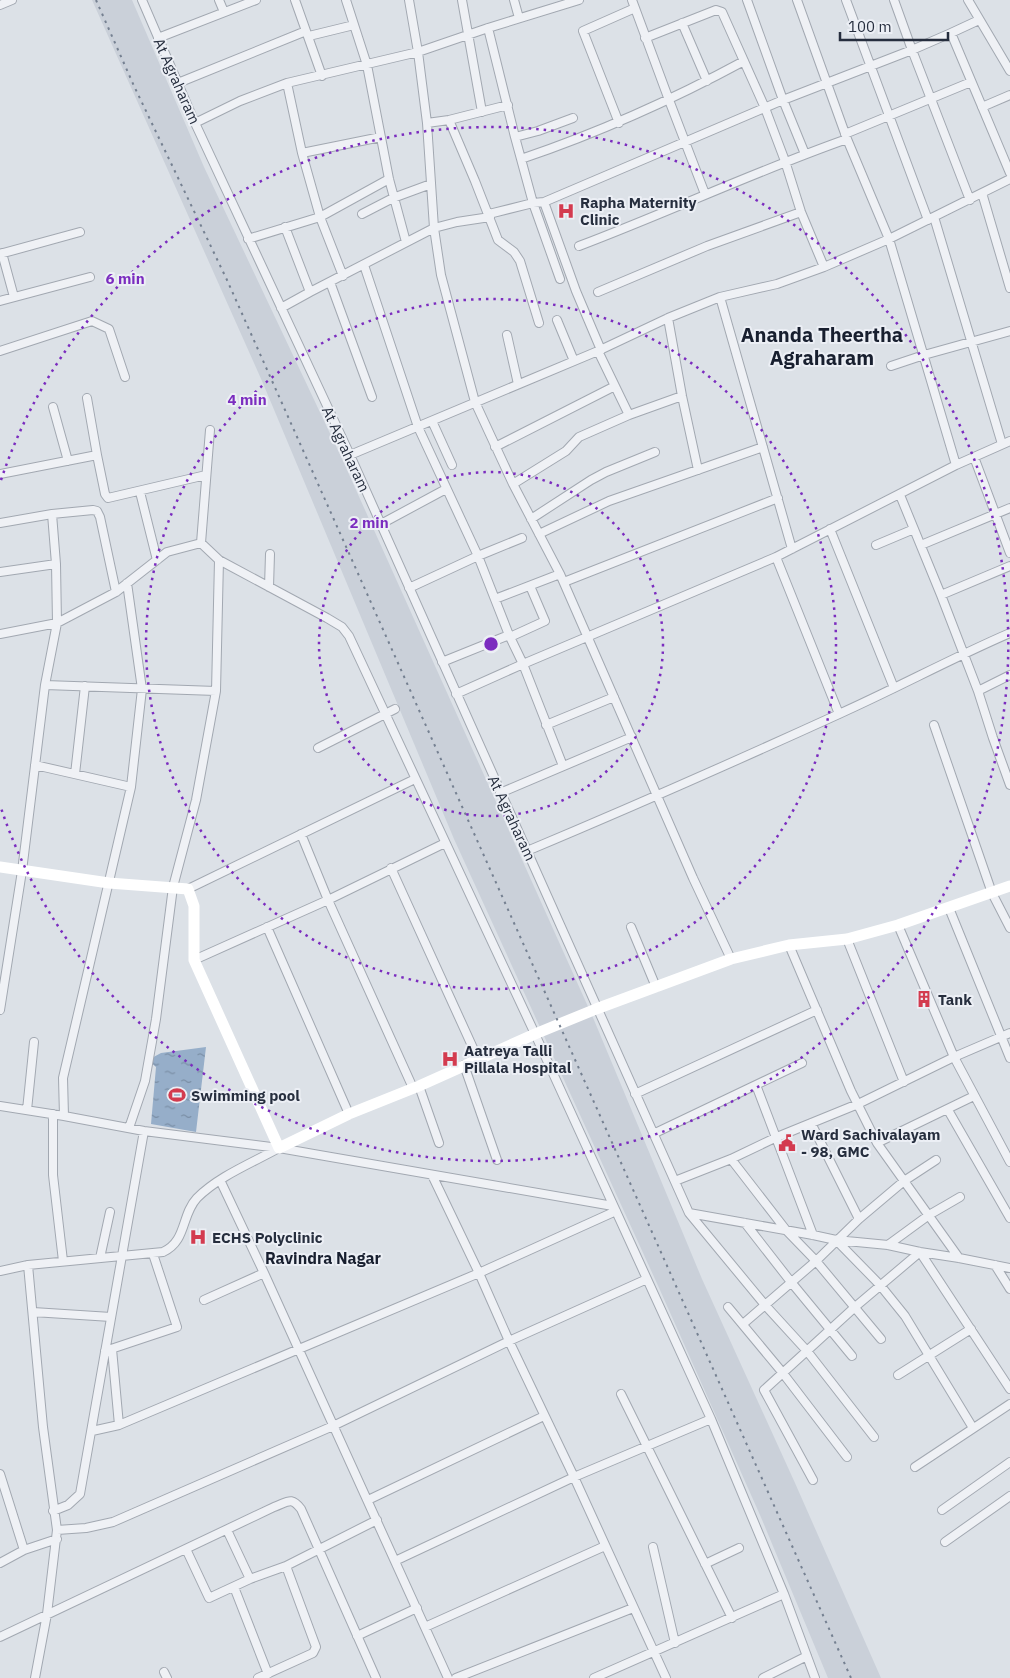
<svg xmlns="http://www.w3.org/2000/svg" width="1010" height="1678" viewBox="0 0 1010 1678" font-family="'IBM Plex Sans',sans-serif">
	<style>
		.built { fill: #cad0d9 }
		.water { fill: url(#water-ripples) }
		.lines { fill: none; stroke-linecap: round; stroke-linejoin: round }
		.street-casing { stroke: #a2a8b1; stroke-width: 10 }
		.street { stroke: #eff1f5; stroke-width: 8 }
		.secondary { stroke: #fff; stroke-width: 11 }
		.rail { stroke: #758091; stroke-width: 2; stroke-dasharray: 2.5 5; stroke-linecap: butt }
		.ring { fill: none; stroke: #7b2cbf; stroke-width: 2.5; stroke-dasharray: 2.5 5 }
		.labels { text-anchor: middle; dominant-baseline: central; stroke-width: 4; stroke-linejoin: round; paint-order: stroke }
		.street-label { font-size: 15px; fill: #262e3e; stroke: #eceff5 }
		.poi-label { font-size: 15px; font-weight: bold; fill: #262e3e; stroke: #eceff5; text-anchor: start }
		.neighbourhood-label { font-size: 16px; font-weight: bold; fill: #181f2f; stroke: #eceff5 }
		.district-label { font-size: 20px; font-weight: bold; fill: #181f2f; stroke: #eceff5 }
		.centre { fill: #7b2cbf; stroke: #eceff5; stroke-width: 2.5 }
		.ring-label { font-size: 15px; text-anchor: middle; font-weight: bold; fill: #7b2cbf; stroke: #eceff5; stroke-width: 4; stroke-linejoin: round; paint-order: stroke }
	</style>
	<defs>
		<pattern id="water-ripples" width="26" height="14" patternUnits="userSpaceOnUse" patternTransform="scale(1.25)"><rect width="26" height="14" fill="#96aec9"/><path d="M2 4q2-2 4 0t4 0M15 11q2-2 4 0t4 0" fill="none" stroke="#7a8ea5"/></pattern>
	</defs>
	<rect width="100%" height="100%" fill="#dce1e7"/>
	<!-- built -->
	<path class="built" d="M92,0H132L204,167L343,461L594,1020L702,1279L795,1483L881,1678H828L760,1515L660,1290L454,839L262,381Z"/>
	<!-- water -->
	<path class="water" d="M206,1047L196,1132L151,1124L156,1067L148,1060L161,1053Z"/>
	<g class="lines">
		<!-- street casing -->
		<g class="street-casing">
			<path id="street" d="M142,0L195,123L350,455L689,1213L813,1235L836,1240L888,1245L920,1252L959,1258L1010,1268
				M219,0L224,12
				M295,0L322,76
				M346,0L367,65L389,179L406,242
				M409,0L418,52L427,123L434,228L441,275L475,402L513,484L560,574L693,878L731,959
				M462,0L482,112
				M514,0L519,18
				M632,0L669,100L705,194
				M747,0L783,100L805,154
				M797,0L847,139L889,239L956,465
				M846,0L928,220
				M894,0L912,50L970,200
				M968,0L1010,71
				M0,5L12,0
				M682,23L707,81
				M488,28L515,137L533,203L560,279
				M951,33L979,20
				M309,36L354,25
				M158,38L256,0
				M645,38L716,10L722,12L765,108L785,161L801,212L824,267
				M178,83L306,31
				M287,83L302,153L320,217L343,276
				M982,107L1010,95
				M449,120L475,181L498,240L514,252L520,261L539,323
				M195,123L240,101L287,83L418,52L488,28L579,0
				M427,123L449,120L508,105
				M619,123L583,31L635,8
				M845,134L971,82
				M515,137L538,131L573,118
				M302,153L381,137
				M521,159C598,133 672,100 744,61
				M982,193L1010,288
				M544,202L576,291L601,350
				M362,214L393,198L431,184
				M489,214L533,203L544,202L783,100L912,50L951,33L1010,173
				M934,217L1002,444
				M285,227L310,292L434,228L457,222L490,217
				M248,239L320,217L389,179
				M579,246C669,212 756,171 847,139
				M2,253L14,297
				M0,254L80,232
				M364,265L418,427L478,556L509,635L523,664L563,766
				M330,282L372,397
				M598,292L707,246L801,212
				M720,297L792,549
				M0,301L90,277
				M281,308L310,292
				M668,318L682,396L698,470
				M557,320L574,361
				M507,335L518,384
				M0,351L92,321L109,329L125,377
				M598,351L629,415
				M891,366L924,355L1010,331
				M87,398L97,455
				M53,407L68,461
				M432,421L452,465
				M210,430L201,543L219,560L327,618L342,627L349,636L535,1034L711,1419L784,1594L815,1678
				M495,447L615,386
				M350,455L598,351L668,318L720,297L777,284L824,267L889,239L1010,179
				M974,457L1010,553
				M0,474L97,455L105,494L108,498L206,475
				M513,484L566,451L579,437L629,415L682,396
				M140,492L157,560
				M900,495L941,595L978,691L993,738L1010,785
				M531,519L591,480L606,472L655,452
				M0,523L52,514L93,510L97,511L100,517L116,592
				M381,524L446,489
				M830,529L894,688
				M539,534L609,501L763,447
				M876,545L914,529
				M921,545L1010,508
				M776,557L839,714
				M0,572L56,564
				M564,582L778,498
				M269,587L270,554
				M409,588L478,556L522,538
				M941,595L1010,566
				M495,599L560,574
				M0,634L57,623L116,592L167,552L201,543
				M510,637L545,621L530,586
				M442,662L509,635
				M45,685L216,691
				M978,691L1010,675
				M456,694L523,664L776,557L956,465L1010,441
				M546,725L614,697
				M934,725L992,893L1010,928
				M318,748L395,709
				M35,765L131,787
				M75,774L85,686
				M500,793L632,737
				M301,834L328,900L413,1088
				M527,851C632,807 736,761 839,714C897,688 952,658 1010,633
				M391,868L478,1059
				M188,889L415,779
				M949,908L1010,1058
				M898,925L954,1057L1010,1162
				M267,927L349,1114
				M631,927L656,987
				M847,939L904,1082
				M789,945L851,1091L877,1143L959,1258
				M194,960L328,900L445,843
				M0,1010L22,871L45,685L57,623L56,564L52,514
				M464,1065L497,1160
				M756,1085L813,1235
				M419,1086L439,1143
				M635,1094L817,1010
				M0,1106L64,1116L144,1131L279,1148L613,1206
				M27,1110L34,1042
				M948,1110L1010,1218
				M53,1114V1175L63,1261
				M64,1116L63,1078L131,787L142,689L127,583
				M811,1123L859,1219
				M129,1128L145,1081L156,1019L173,887L196,800L216,691L219,560
				M653,1134L802,1063
				M877,1143L974,1096
				M731,1159L786,1230L816,1261L881,1339
				M432,1175L479,1273L509,1341L574,1477L666,1678
				M220,1180L264,1273L448,1678
				M675,1181L731,1159L777,1137L858,1104L954,1057L1010,1033
				M689,1213L765,1305L807,1351L874,1437
				M745,1223L791,1282L852,1356
				M836,1240L880,1285L905,1316L973,1428
				M888,1245L929,1215L960,1197
				M100,1258L110,1212
				M28,1265L43,1427L57,1530L47,1614L35,1678
				M995,1265L1010,1289
				M0,1271L28,1265L163,1252C187,1241 181,1215 197,1198C219,1176 252,1163 279,1148
				M204,1300L264,1273
				M728,1307L782,1372L847,1457
				M33,1312L111,1317
				M743,1324L816,1261L859,1219L904,1181L936,1160
				M112,1349L119,1425
				M105,1351L177,1327L153,1254
				M898,1375L971,1329
				M621,1394L732,1618
				M92,1431L119,1425L479,1273L616,1211
				M915,1467L1010,1404
				M0,1474L24,1550
				M813,1480L764,1390L855,1307L920,1252L1010,1389
				M368,1500L544,1416
				M942,1510L1010,1462
				M53,1511L68,1505L80,1494L144,1131
				M57,1530L86,1528L113,1522L333,1426L509,1341L647,1279
				M227,1530L250,1579
				M945,1542L1010,1496
				M653,1547L675,1643
				M186,1549L209,1598L250,1579L286,1566L377,1520
				M395,1561L574,1477L711,1419
				M0,1563L24,1550L57,1539
				M705,1564L739,1548
				M234,1587L268,1674
				M425,1627L605,1546
				M357,1636L417,1608
				M0,1637L274,1507C288,1502 291,1496 301,1509L376,1678
				M164,1672L167,1678
				M258,1678L313,1653L316,1647L286,1566
				M456,1678L633,1608
				M594,1678L784,1594
				M763,1678L807,1656"/>
		</g>
		<!-- street -->
		<use href="#street" class="street"/>
		<!-- secondary -->
		<path class="secondary" d="M0,867L109,883L188,889L194,906V960L279,1148L349,1114L419,1086L535,1034L596,1009L731,959L789,945L847,939L898,925L1010,886"/>
		<!-- rail -->
		<path class="rail" d="M96,0L134,86L227,280L851,1678"/>
	</g>
	<!-- distance rings -->
	<g class="ring">
		<circle cx="491" cy="644" r="172"/>
		<circle cx="491" cy="644" r="345"/>
		<path d="M1 480A517 517 0 1 1 1 808"/>
	</g>
	<!-- icons -->
	<defs>
		<g id="hospital-bare" transform="scale(1.35)"><path d="M-5-5h3v3.5h4V-5h3V5h-3V1.5h-4V5h-3Z" fill="#d33b4f" stroke="#eceff5" stroke-width="2.5" paint-order="stroke"/></g>
		<g id="building-bare" transform="scale(1.35)"><path d="M-4-6H4V6H1V3H-1V6H-4ZM-2.5-4.3h1.7v1.8h-1.7ZM.8-4.3h1.7v1.8H.8ZM-2.5-1h1.7V.8h-1.7ZM.8-1h1.7V.8H.8Z" fill="#d33b4f" stroke="#eceff5" stroke-width="2.5" paint-order="stroke"/></g>
		<g id="stadium-bare" transform="scale(1.35)"><path d="M0-5a6.5 5 0 1 0 0 10a6.5 5 0 1 0 0-10ZM-3.5-1.8h7v3.6h-7Z" fill="#d33b4f" stroke="#eceff5" stroke-width="2.5" paint-order="stroke"/></g>
		<g id="civic-bare" transform="scale(1.35)"><path d="M-.6-6.5H3V-4.5H.6V-3L4-1V1h2V6H-6V1h2V-1L-.6-3ZM-1.2 2.5V6h2.4V2.5Z" fill="#d33b4f" stroke="#eceff5" stroke-width="2.5" paint-order="stroke"/></g>
	</defs>
	<g fill-rule="evenodd">
		<use href="#hospital-bare" x="566" y="211"/>
		<use href="#building-bare" x="924" y="999"/>
		<use href="#hospital-bare" x="450" y="1059"/>
		<use href="#stadium-bare" x="177" y="1095"/>
		<use href="#civic-bare" x="787" y="1143"/>
		<use href="#hospital-bare" x="198" y="1237"/>
	</g>
	<g class="labels">
		<!-- street labels -->
		<g class="street-label">
			<text transform="translate(177 81) rotate(66)">At Agraharam</text>
			<text transform="translate(346 449) rotate(65)">At Agraharam</text>
			<text transform="translate(512 818) rotate(65)">At Agraharam</text>
		</g>
		<!-- poi labels -->
		<g class="poi-label">
			<text x="580" y="202">Rapha Maternity<tspan x="580" dy="17">Clinic</tspan></text>
			<text x="938" y="999">Tank</text>
			<text x="464" y="1050">Aatreya Talli<tspan x="464" dy="17">Pillala Hospital</tspan></text>
			<text x="191" y="1095">Swimming pool</text>
			<text x="801" y="1134">Ward Sachivalayam<tspan x="801" dy="17">- 98, GMC</tspan></text>
			<text x="212" y="1237">ECHS Polyclinic</text>
		</g>
		<!-- neighbourhood labels -->
		<g class="neighbourhood-label">
			<text x="323" y="1258">Ravindra Nagar</text>
		</g>
		<!-- district labels -->
		<g class="district-label">
			<text x="822" y="334">Ananda Theertha<tspan x="822" dy="23">Agraharam</tspan></text>
		</g>
	</g>
	<circle cx="491" cy="644" r="8" class="centre"/>
	<g class="ring-label">
		<text x="125" y="284">6 min</text>
		<text x="247" y="405">4 min</text>
		<text x="369" y="528">2 min</text>
	</g>
	<!-- scale -->
	<path d="M840 32v8h108v-8" fill="none" stroke="#262e3e" stroke-width="2.5"/>
	<text x="848" y="32" font-size="15" fill="#262e3e" stroke="#eceff5" stroke-width="4" paint-order="stroke">100 m</text>
</svg>
